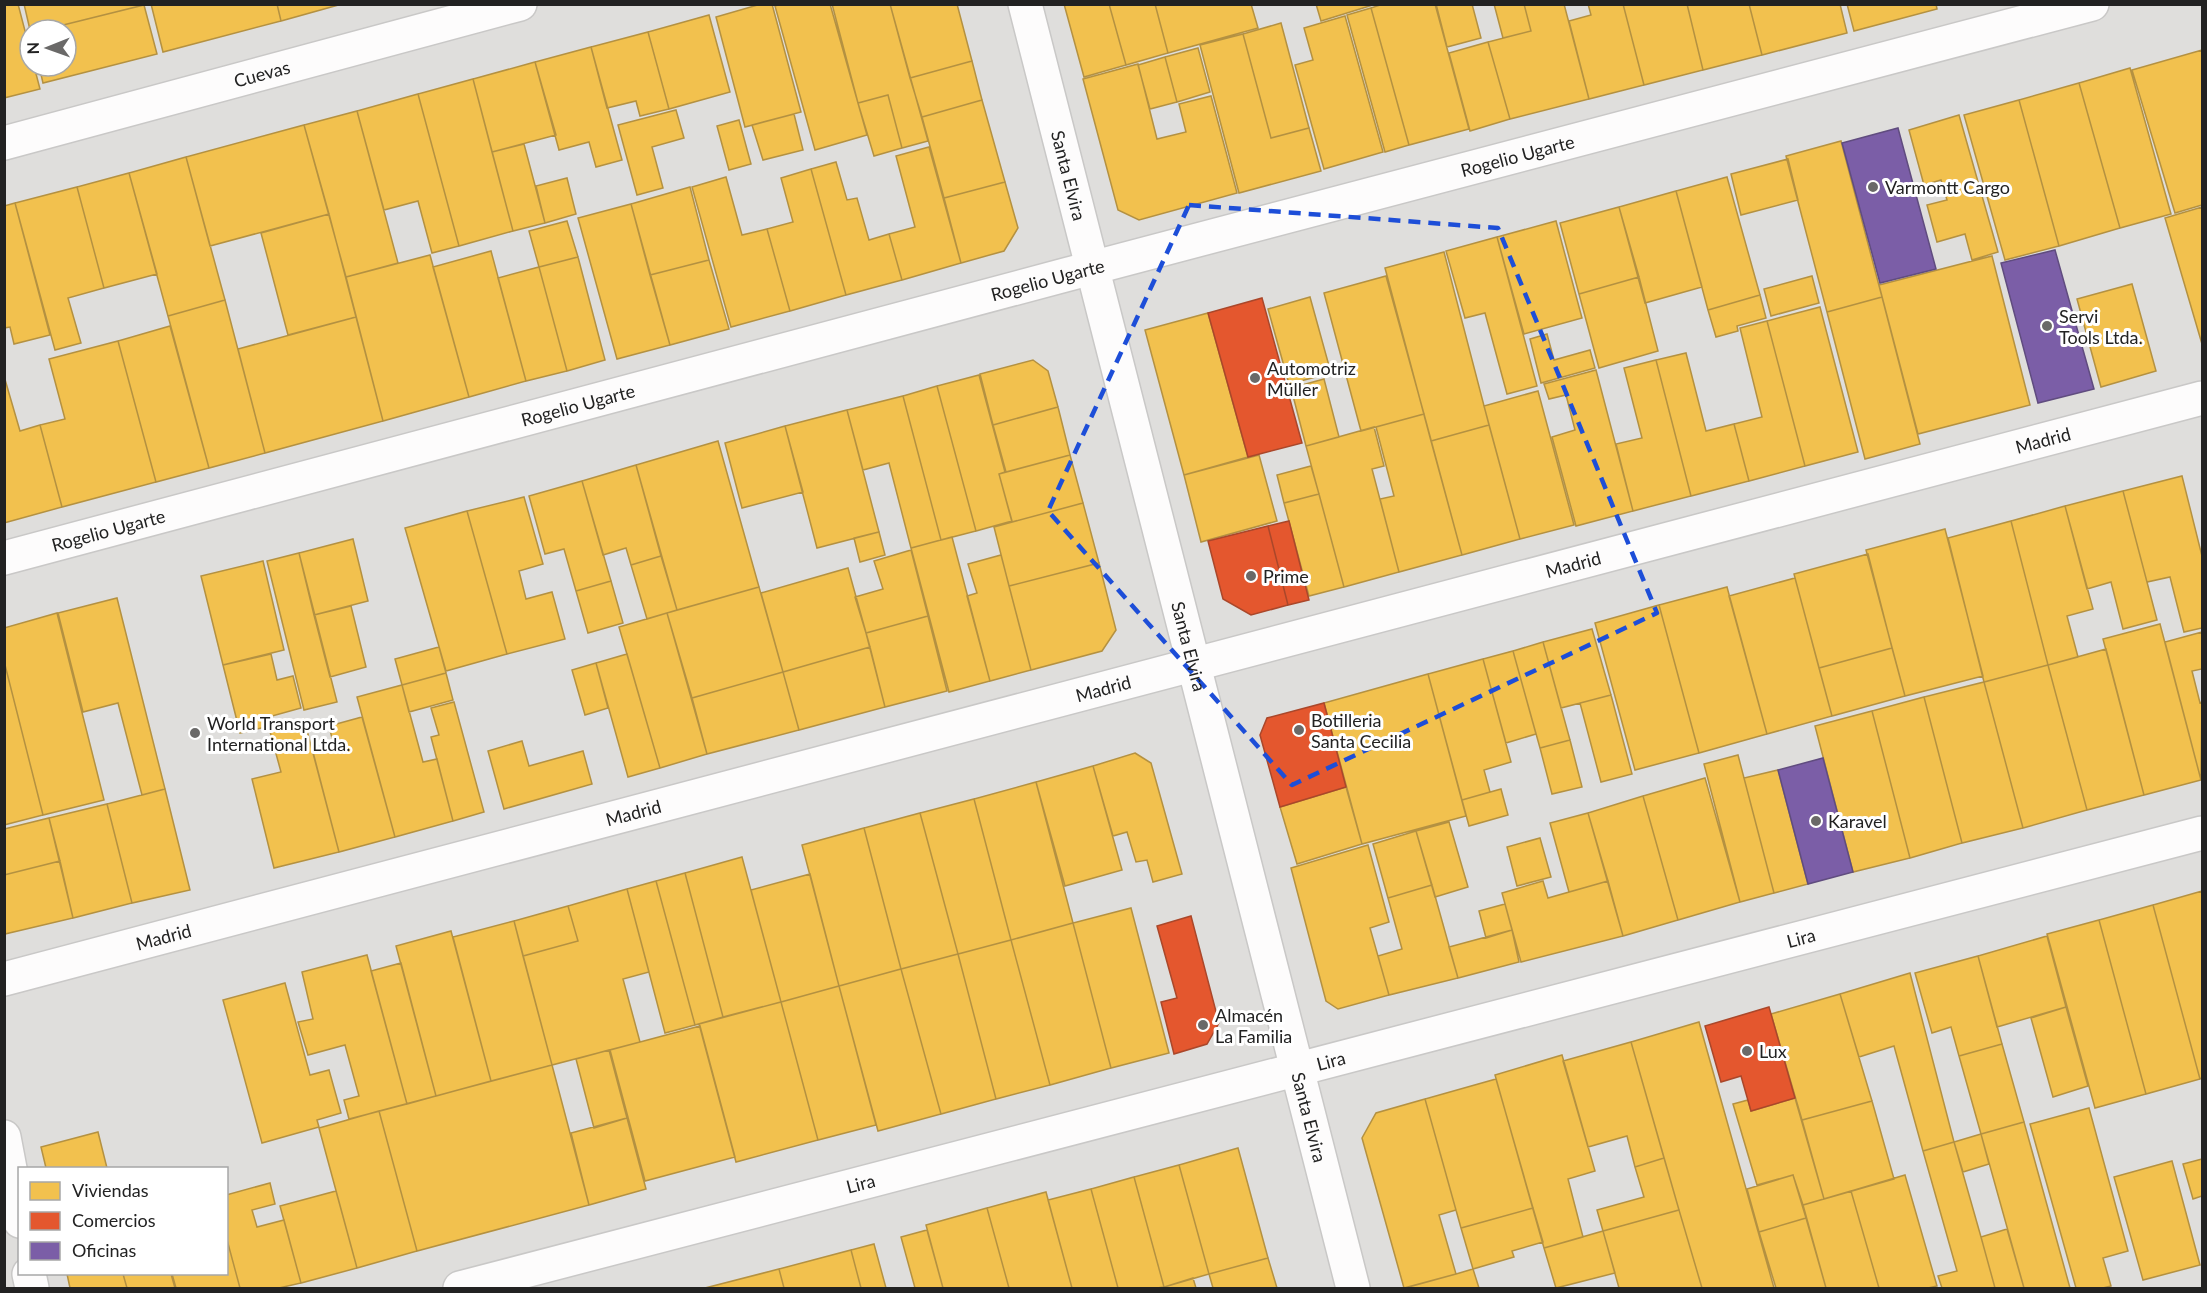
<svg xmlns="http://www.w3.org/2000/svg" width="2207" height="1293" viewBox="0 0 2207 1293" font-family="Lato,sans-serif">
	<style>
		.residential { fill: #dfdedc; fill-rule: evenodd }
		.homes { fill: #f2c14e; stroke: #b49141; stroke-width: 1.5 }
		.shops { fill: #e4572e; stroke: #aa472a; stroke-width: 1.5 }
		.offices { fill: #7b5ea7; stroke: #604c7f; stroke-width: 1.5 }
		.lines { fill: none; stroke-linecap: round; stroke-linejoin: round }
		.street-casing { stroke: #c9c8c7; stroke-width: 36 }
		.street { stroke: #fdfcfc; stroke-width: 33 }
		.marked { fill: none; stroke: #1d4ed8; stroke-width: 4.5; stroke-dasharray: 12 8; stroke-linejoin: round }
		.poi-dot { fill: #6a6968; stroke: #fff; stroke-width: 2 }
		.labels { text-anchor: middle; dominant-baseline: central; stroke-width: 6; stroke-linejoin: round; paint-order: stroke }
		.street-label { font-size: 18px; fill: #222; stroke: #fff }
		.poi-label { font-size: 18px; fill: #222; stroke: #fff; text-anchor: start }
	</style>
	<rect width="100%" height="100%" fill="#f0eeeb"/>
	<!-- residential -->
	<path class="residential" d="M5,5H2202V1288H5ZM30,30H66V66H30ZM20,1168H226V1274H20Z"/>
	<!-- homes -->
	<path class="homes" d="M4,4H18L30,50V66H34L40,89L4,98Z
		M24,4H144V5L43,30H30Z
		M151,4H277L281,21L163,52Z
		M277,4H342L281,21Z
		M761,4H772L801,112L745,127L716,17Z
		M781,4H830L867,135L815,150L775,6Z
		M832,4H890L928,141L902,148L888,95L858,103Z
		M890,4H957L972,61L910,78Z
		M1064,4H1109L1126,65L1084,77Z
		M1109,4H1155L1168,53L1126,65Z
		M1155,4H1251L1258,28L1168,53Z
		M1316,4H1376L1321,21Z
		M1383,4H1435L1469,129L1409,145L1371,8Z
		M1436,4H1472L1481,38L1447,47Z
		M1494,4H1524L1531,31L1503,38Z
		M1524,4H1564L1589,99L1510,119L1488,42L1531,31Z
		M1588,4H1623L1644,85L1589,99L1569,21L1591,15Z
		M1623,4H1687L1703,70L1644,85Z
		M1687,4H1749L1762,55L1703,70Z
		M1749,4H1840L1847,33L1762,55Z
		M1847,4H1936L1937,9L1854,31Z
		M144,5L157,54L43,83L39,66H66V30H43Z
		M1371,8L1409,145L1385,152L1347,15Z
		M709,15L730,92L669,109L648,32Z
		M1345,16L1383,152L1324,169L1295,65L1313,60L1304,28Z
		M1281,23L1309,128L1271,138L1243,34Z
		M648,32L669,109L640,116L636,101L607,108L591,47Z
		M1243,34L1271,138L1309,128L1321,171L1239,193L1200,45Z
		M1488,42L1510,119L1470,131L1449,53Z
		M591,47L622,160L596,167L589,142L559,150L535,62Z
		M1198,48L1210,92L1177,102L1165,57Z
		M2202,50V205L2175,213L2132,70Z
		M1165,57L1177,102L1150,109L1138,65Z
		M972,61L982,100L922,117L910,78Z
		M535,62L556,135L492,152L473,79Z
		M1138,64L1157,139L1186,132L1179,104L1211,96L1237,193L1139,220L1118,210L1083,79Z
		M2130,68L2171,214L2120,228L2079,83Z
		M473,79L513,231L459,246L418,94Z
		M2079,83L2120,228L2059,246L2019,100Z
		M418,94L459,246L432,253L418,201L384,210L357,111Z
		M888,95L902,148L874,156L858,103Z
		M982,100L1005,182L944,198L922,117Z
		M2019,100L2059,246L2005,260L1964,115Z
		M676,110L684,138L652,147L663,188L637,195L618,125Z
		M357,111L398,263L346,277L304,125Z
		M794,114L803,150L763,160L752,125Z
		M1959,115L1998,252L1972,260L1965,234L1937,242L1927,205L1947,200L1941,180L1924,185L1909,130Z
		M739,120L751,164L729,170L717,126Z
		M304,125L329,214L210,246L186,157Z
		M1841,141L1882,297L1827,312L1786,156Z
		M524,144L545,223L513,231L492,152Z
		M929,147L961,263L902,280L889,234L915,227L896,156Z
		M186,157L225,300L168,316L129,173Z
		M1788,159L1798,200L1741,215L1731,174Z
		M836,162L847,200L857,198L869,240L889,234L902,280L846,295L811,169Z
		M811,169L846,295L790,311L767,229L793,222L781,178Z
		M129,173L157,274L104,288L77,187Z
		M726,177L742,235L767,229L790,311L731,327L692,187Z
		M1727,177L1760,295L1708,310L1676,191Z
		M567,178L576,214L545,223L536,186Z
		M1005,182L1018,228L1004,251L961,263L944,198Z
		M77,187L104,288L68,298L81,343L55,350L15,203Z
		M690,187L709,260L650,275L631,204Z
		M1676,191L1702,287L1645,303L1619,207Z
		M15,203L50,335L14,344L10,327L4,328V206Z
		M631,204L670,345L617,359L578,218Z
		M1619,207L1639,277L1579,294L1560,223Z
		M2202,207V344L2165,218Z
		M329,214L356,317L288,335L261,233Z
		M567,221L578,257L539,267L529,231Z
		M1556,221L1582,318L1524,334L1497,237Z
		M1497,237L1537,386L1507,394L1485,313L1465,318L1446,251Z
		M491,251L526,381L469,397L433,267Z
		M1444,252L1489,425L1431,441L1385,268Z
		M430,255L469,397L383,421L346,277Z
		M1992,256L2030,405L1918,434L1879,285Z
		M578,257L605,360L567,371L539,267Z
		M709,260L729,329L670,345L650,275Z
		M539,267L567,371L526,381L498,278Z
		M1386,276L1424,414L1361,431L1324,293Z
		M1812,276L1819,303L1771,316L1764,289Z
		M1639,277L1658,351L1599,368L1579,294Z
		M2132,284L2156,371L2101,387L2077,299Z
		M1760,295L1766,318L1737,326L1738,331L1716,337L1708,310Z
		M1310,297L1331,373L1289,384L1268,309Z
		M1882,297L1920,444L1865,459L1827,312Z
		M225,300L265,453L209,468L168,316Z
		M1820,307L1858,452L1805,466L1767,321Z
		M1208,313L1248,457L1184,475L1145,330Z
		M356,317L383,421L265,453L238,349Z
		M1767,321L1805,466L1749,481L1734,424L1762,417L1740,328Z
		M170,326L209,468L156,482L118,341Z
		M1547,334L1554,360L1590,350L1595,368L1541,383L1530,339Z
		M118,341L156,482L62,507L40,425L65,419L49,359Z
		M1686,353L1706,431L1734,424L1749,481L1691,496L1656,360Z
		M1033,360L1048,371L1058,407L993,425L980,374Z
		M1656,360L1691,496L1633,511L1616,444L1642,438L1624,368Z
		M1596,370L1633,511L1576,526L1552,437L1575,430L1566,395L1549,399L1544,384Z
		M979,375L1005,472L999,474L1012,521L976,531L937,386Z
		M4,376L20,431L40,425L62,507L4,523Z
		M1324,379L1339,437L1306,446L1291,388Z
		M937,386L976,531L941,540L903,396Z
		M1538,391L1574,525L1520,539L1484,406Z
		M903,396L941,540L911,548L889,463L863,470L847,410Z
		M1058,407L1070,455L1006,472L993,425Z
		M847,410L879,532L817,548L785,426Z
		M1424,414L1462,555L1399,572L1380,499L1394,496L1376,427Z
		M1489,425L1520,539L1462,555L1431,441Z
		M785,426L803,492L742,508L725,443Z
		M1374,427L1384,466L1372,469L1399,572L1344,587L1306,446Z
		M718,441L759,587L677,610L636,465Z
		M1070,455L1083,503L1012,522L999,474Z
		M1259,455L1277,521L1201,542L1184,475Z
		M636,465L661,556L631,565L626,548L603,555L582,481Z
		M1311,466L1319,494L1284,503L1277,475Z
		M2182,476L2202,556V628L2184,632L2170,577L2147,582L2123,491Z
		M582,481L611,581L576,591L564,549L545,554L529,496Z
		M2123,491L2157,620L2123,629L2111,582L2087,589L2065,506Z
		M1319,494L1344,587L1309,596L1284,503Z
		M524,497L543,564L519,571L526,599L552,592L565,639L507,654L467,511Z
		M1083,503L1099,563L1009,586L994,527Z
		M2065,506L2093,609L2067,616L2078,657L2048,665L2011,521Z
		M467,511L507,654L446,671L405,528Z
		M2011,521L2048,665L1984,682L1948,538Z
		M1945,529L1983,676L1905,696L1866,550Z
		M879,532L885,555L860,562L854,538Z
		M952,537L990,681L949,692L911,548Z
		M353,539L368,601L314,615L299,553Z
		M911,550L928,616L866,633L855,597L883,589L874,561Z
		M299,553L337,702L304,710L267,561Z
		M1868,554L1892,648L1819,668L1794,574Z
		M1001,555L1031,670L990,681L967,596L977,593L968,564Z
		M661,556L677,610L647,619L631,565Z
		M263,561L284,650L223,665L201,576Z
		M1099,563L1116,630L1102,651L1031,670L1009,586Z
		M848,568L870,647L783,672L761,593Z
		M1795,578L1832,716L1767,734L1729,596Z
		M611,581L623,623L588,633L576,591Z
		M759,587L783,672L692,698L667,613Z
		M1727,587L1767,734L1699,753L1659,605Z
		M117,598L165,789L142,795L118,703L83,712L58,613Z
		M1659,605L1699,753L1635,770L1595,623Z
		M351,606L366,667L330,677L314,615Z
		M57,613L104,800L43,815L4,661V628Z
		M667,613L707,754L660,768L619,627Z
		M928,616L947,691L885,707L866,633Z
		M2160,624L2201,780L2144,795L2103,639Z
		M1592,629L1611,695L1561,708L1543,642Z
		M2202,632V669L2192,671L2200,703L2202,702L2201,780L2165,642Z
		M1543,642L1570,740L1540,748L1513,651Z
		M439,647L446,673L402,685L395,659Z
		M870,647L885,707L799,730L783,672Z
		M1892,648L1905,696L1832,716L1819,668Z
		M2106,649L2144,795L2087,810L2048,665Z
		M1513,651L1536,734L1506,743L1483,659Z
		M271,654L277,680L293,676L301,708L272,716L274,725L240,733L223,665Z
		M627,654L660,768L628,777L596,663Z
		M1483,659L1511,762L1484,770L1490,792L1462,800L1428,674Z
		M4,661L43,815L4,825Z
		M596,663L608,708L585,715L572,670Z
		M2048,665L2087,810L2023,828L1984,682Z
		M783,672L799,730L707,754L692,698Z
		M446,673L453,700L409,712L402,685Z
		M1428,674L1466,816L1362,844L1324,703Z
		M1984,682L2023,828L1962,843L1924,697Z
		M402,685L423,762L437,759L453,821L395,837L357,697Z
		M1611,695L1632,774L1601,782L1580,703Z
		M1924,697L1962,843L1910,858L1872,711Z
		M454,702L484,812L453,821L431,737L439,735L431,708Z
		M1872,711L1910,858L1853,872L1815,726Z
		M362,717L395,837L339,852L313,752L334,746L329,726Z
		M304,719L339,852L274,868L252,779L281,772L269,728Z
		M1570,740L1582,787L1552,794L1540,748Z
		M522,741L529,766L583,751L592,784L504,809L488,751Z
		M1135,753L1151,763L1182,874L1153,882L1147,860L1136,862L1127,832L1113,836L1093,766Z
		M1738,755L1774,893L1740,902L1704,764Z
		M1093,766L1122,870L1065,886L1036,782Z
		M1778,770L1808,884L1774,893L1744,778Z
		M1705,778L1740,902L1678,920L1643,796Z
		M1036,782L1073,923L1011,940L974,799Z
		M1346,787L1362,844L1297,864L1280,807Z
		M165,789L190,890L132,903L107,804Z
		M1501,789L1508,815L1469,826L1462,800Z
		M1643,796L1678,920L1623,936L1588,813Z
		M974,799L1011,940L958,954L920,813Z
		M107,804L132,903L73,918L49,818Z
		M920,813L958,954L901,969L864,828Z
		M1588,813L1608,881L1569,892L1550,823Z
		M49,818L60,861L4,875V829Z
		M1449,822L1468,887L1435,897L1416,831Z
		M864,828L901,969L839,986L802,845Z
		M1416,831L1432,885L1388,898L1373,844Z
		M1540,838L1551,877L1517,886L1507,847Z
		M1368,845L1389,922L1370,928L1389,995L1338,1009L1326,1001L1291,868Z
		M742,857L781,1002L723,1017L685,873Z
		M60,861L73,918L5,934L4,875Z
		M685,873L723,1017L695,1025L656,881Z
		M810,874L839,986L781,1002L751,890Z
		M656,881L695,1025L665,1033L627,889Z
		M1543,881L1548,898L1608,881L1623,936L1521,962L1502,893Z
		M1432,885L1458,978L1389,995L1378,956L1402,949L1388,898Z
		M627,889L649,972L623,979L640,1042L552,1065L523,956L578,941L568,906Z
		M2202,891V1078L2200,1079L2153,905Z
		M1505,904L1512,930L1486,938L1479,911Z
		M2153,905L2200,1079L2146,1094L2099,920Z
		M568,906L578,941L523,956L514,921Z
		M1131,908L1169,1053L1111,1068L1073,923Z
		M2099,920L2146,1094L2095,1108L2047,934Z
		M514,921L552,1065L491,1081L453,937Z
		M1073,923L1111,1068L1050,1085L1011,940Z
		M1512,930L1519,962L1458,978L1449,947Z
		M451,931L491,1081L436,1096L396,946Z
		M2047,936L2066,1007L1997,1027L1978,956Z
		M1011,940L1050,1085L996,1099L958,954Z
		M958,954L996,1099L941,1114L901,969Z
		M367,955L407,1104L349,1119L344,1100L359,1096L345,1045L308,1055L298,1022L313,1019L302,972Z
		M1978,956L2002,1044L1959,1056L1951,1027L1932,1033L1915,973Z
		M401,963L436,1096L407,1104L371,971Z
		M901,969L941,1114L878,1131L839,986Z
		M1910,973L1954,1142L1923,1151L1894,1046L1859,1057L1840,994Z
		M285,983L310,1075L329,1070L341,1113L317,1120L319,1127L262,1143L223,1000Z
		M839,986L876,1125L818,1140L781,1002Z
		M1840,994L1872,1101L1802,1120L1771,1014Z
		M781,1002L818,1140L736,1162L699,1024Z
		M2066,1007L2088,1086L2053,1097L2031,1018Z
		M1699,1022L1774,1288H1702L1679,1210L1631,1042Z
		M700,1026L735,1157L645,1181L610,1050Z
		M1631,1042L1664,1158L1635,1167L1627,1136L1588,1147L1563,1061Z
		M2002,1044L2024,1122L1981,1134L1959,1056Z
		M609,1050L627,1118L594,1128L576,1059Z
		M1562,1055L1595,1171L1568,1179L1583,1237L1544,1248L1495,1075Z
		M552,1065L589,1205L417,1251L379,1111Z
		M1496,1079L1533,1208L1461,1228L1425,1099Z
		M1795,1098L1824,1199L1803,1205L1793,1175L1757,1185L1733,1104L1748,1100L1751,1111Z
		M1425,1099L1456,1210L1439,1215L1456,1274L1404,1288L1362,1138L1376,1113Z
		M1872,1101L1894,1179L1824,1199L1802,1120Z
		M2089,1108L2128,1251L2103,1258L2111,1286L2103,1288H2076L2030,1124Z
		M379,1111L417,1251L357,1268L319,1128Z
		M627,1118L646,1189L589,1205L571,1133Z
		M2024,1122L2070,1288H2024L1981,1134Z
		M98,1132L107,1168H46L41,1147Z
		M1981,1134L1989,1164L1963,1172L1954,1142Z
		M1954,1142L1981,1237L1995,1288H1942L1938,1276L1957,1271L1923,1151Z
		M1238,1148L1268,1258L1209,1274L1179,1165Z
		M1664,1158L1679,1210L1603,1231L1597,1210L1644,1197L1635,1167Z
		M2202,1159V1196L2193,1199L2183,1164Z
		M2172,1161L2200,1265L2143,1280L2114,1177Z
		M1179,1165L1209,1274L1164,1287L1134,1177Z
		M1793,1175L1806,1218L1759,1232L1747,1189Z
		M1905,1175L1937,1286L1928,1288H1879L1851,1191Z
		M1134,1177L1164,1287L1157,1288H1118L1091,1189Z
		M270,1183L275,1204L252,1210L257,1227L284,1220L301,1283L279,1288H240L226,1236V1195Z
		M1091,1189L1118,1288H1072L1048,1200Z
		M336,1191L357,1268L301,1283L280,1206Z
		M1851,1191L1879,1288H1826L1803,1205Z
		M1046,1192L1072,1288H1009L987,1208Z
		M987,1208L1009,1288H943L926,1225Z
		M1533,1208L1543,1242L1512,1251L1514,1257L1473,1269L1461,1228Z
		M1679,1210L1702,1288H1619L1603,1231Z
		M1806,1218L1826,1288H1776L1759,1232Z
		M2007,1229L2024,1288H1995L1981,1237Z
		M927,1230L943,1288H915L901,1237Z
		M1603,1231L1615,1273L1556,1288L1544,1248Z
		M226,1236L240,1288H176L172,1274H226Z
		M874,1244L886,1288H861L851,1250Z
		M851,1250L861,1288H784L779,1269Z
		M1268,1258L1277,1288H1213L1209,1274Z
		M779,1269L784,1288H705Z
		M1473,1269L1479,1288H1405L1456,1274Z
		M67,1274H123L127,1288H70Z
		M123,1274H171L175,1288H127Z
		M1193,1278L1196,1288H1164V1287Z"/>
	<!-- shops -->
	<path class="shops" d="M1262,298L1302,443L1248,457L1208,313Z
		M1289,521L1309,600L1288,605L1268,526Z
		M1268,526L1288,605L1251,615L1223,599L1208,541Z
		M1324,703L1346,787L1280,807L1260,735L1267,718Z
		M1191,916L1219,1023L1207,1044L1174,1054L1161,1002L1177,998L1157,926Z
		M1769,1007L1795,1098L1751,1111L1741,1076L1721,1082L1705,1026Z"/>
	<!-- offices -->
	<path class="offices" d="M1898,128L1936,269L1880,283L1842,143Z
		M2055,250L2094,389L2038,403L2001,263Z
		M1823,758L1853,872L1808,884L1778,770Z"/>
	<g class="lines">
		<!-- street casing -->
		<g class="street-casing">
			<g id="street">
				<path id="s1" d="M1025,4L1353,1288"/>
				<path id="s2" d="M4,143L520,4"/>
				<path id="s3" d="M4,558L1065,275L2092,4"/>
				<path id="s4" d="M4,979L2202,398"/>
				<path d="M4,1137L20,1221"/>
				<path d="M29,1274L32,1288"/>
				<path id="s5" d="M460,1288L2202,833"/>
			</g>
		</g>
		<!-- street -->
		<use href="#street" class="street"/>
	</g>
	<!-- marked area -->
	<path class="marked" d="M1189,205L1498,228L1657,613L1292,785L1048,511Z"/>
	<!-- markers -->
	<g class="poi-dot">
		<circle cx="1873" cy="187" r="6"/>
		<circle cx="2047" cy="326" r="6"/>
		<circle cx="1255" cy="378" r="6"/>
		<circle cx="1251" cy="576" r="6"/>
		<circle cx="1299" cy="730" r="6"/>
		<circle cx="195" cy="733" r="6"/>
		<circle cx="1816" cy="821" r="6"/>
		<circle cx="1203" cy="1025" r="6"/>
		<circle cx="1747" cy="1051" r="6"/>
	</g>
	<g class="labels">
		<!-- street labels -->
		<g class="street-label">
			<text stroke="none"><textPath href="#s2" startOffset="267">Cuevas</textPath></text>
			<text stroke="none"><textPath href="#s3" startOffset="1566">Rogelio Ugarte</textPath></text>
			<text stroke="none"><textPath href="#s1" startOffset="177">Santa Elvira</textPath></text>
			<text stroke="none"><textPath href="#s3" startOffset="1080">Rogelio Ugarte</textPath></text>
			<text stroke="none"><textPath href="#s3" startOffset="594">Rogelio Ugarte</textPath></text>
			<text stroke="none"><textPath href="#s4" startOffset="2109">Madrid</textPath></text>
			<text stroke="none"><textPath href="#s3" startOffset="108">Rogelio Ugarte</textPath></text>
			<text stroke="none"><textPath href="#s4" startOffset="1623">Madrid</textPath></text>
			<text stroke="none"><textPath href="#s1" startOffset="663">Santa Elvira</textPath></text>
			<text stroke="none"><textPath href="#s4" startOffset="1137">Madrid</textPath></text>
			<text stroke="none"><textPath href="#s4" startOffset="651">Madrid</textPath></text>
			<text stroke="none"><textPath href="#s4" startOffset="165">Madrid</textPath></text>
			<text stroke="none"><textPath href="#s5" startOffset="1386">Lira</textPath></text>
			<text stroke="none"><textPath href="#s5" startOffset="900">Lira</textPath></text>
			<text stroke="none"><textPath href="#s1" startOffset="1149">Santa Elvira</textPath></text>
			<text stroke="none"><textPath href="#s5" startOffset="414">Lira</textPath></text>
		</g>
		<!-- poi labels -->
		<g class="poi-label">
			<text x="1885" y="187">Varmontt Cargo</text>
			<text x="2059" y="316">Servi<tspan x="2059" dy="21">Tools Ltda.</tspan></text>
			<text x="1267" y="368">Automotriz<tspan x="1267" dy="21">Müller</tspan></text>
			<text x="1263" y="576">Prime</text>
			<text x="1311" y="720">Botilleria<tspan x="1311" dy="21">Santa Cecilia</tspan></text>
			<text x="207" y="723">World Transport<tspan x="207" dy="21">International Ltda.</tspan></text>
			<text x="1828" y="821">Karavel</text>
			<text x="1215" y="1015">Almacén<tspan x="1215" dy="21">La Familia</tspan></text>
			<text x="1759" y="1051">Lux</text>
		</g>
	</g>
	<!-- border -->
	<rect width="2207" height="1293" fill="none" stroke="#222222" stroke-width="12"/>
	<!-- legend -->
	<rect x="18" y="1167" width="210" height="108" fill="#ffffff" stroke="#a7a7a7" stroke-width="1.5"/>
	<rect x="30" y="1182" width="30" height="18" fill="#f2c14e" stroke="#a7a7a7" stroke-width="1.5"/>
	<text x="72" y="1197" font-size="18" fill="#222222">Viviendas</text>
	<rect x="30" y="1212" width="30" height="18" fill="#e4572e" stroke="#a7a7a7" stroke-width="1.5"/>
	<text x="72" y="1227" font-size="18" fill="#222222">Comercios</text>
	<rect x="30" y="1242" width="30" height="18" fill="#7b5ea7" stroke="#a7a7a7" stroke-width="1.5"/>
	<text x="72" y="1257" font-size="18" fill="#222222">Oficinas</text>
	<!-- north arrow -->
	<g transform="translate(48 48) rotate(269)"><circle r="28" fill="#ffffff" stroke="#a7a7a7" stroke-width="1.5"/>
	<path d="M0-4.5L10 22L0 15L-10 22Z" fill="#6a6968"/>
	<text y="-9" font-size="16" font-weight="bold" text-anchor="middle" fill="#222222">N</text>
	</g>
</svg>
